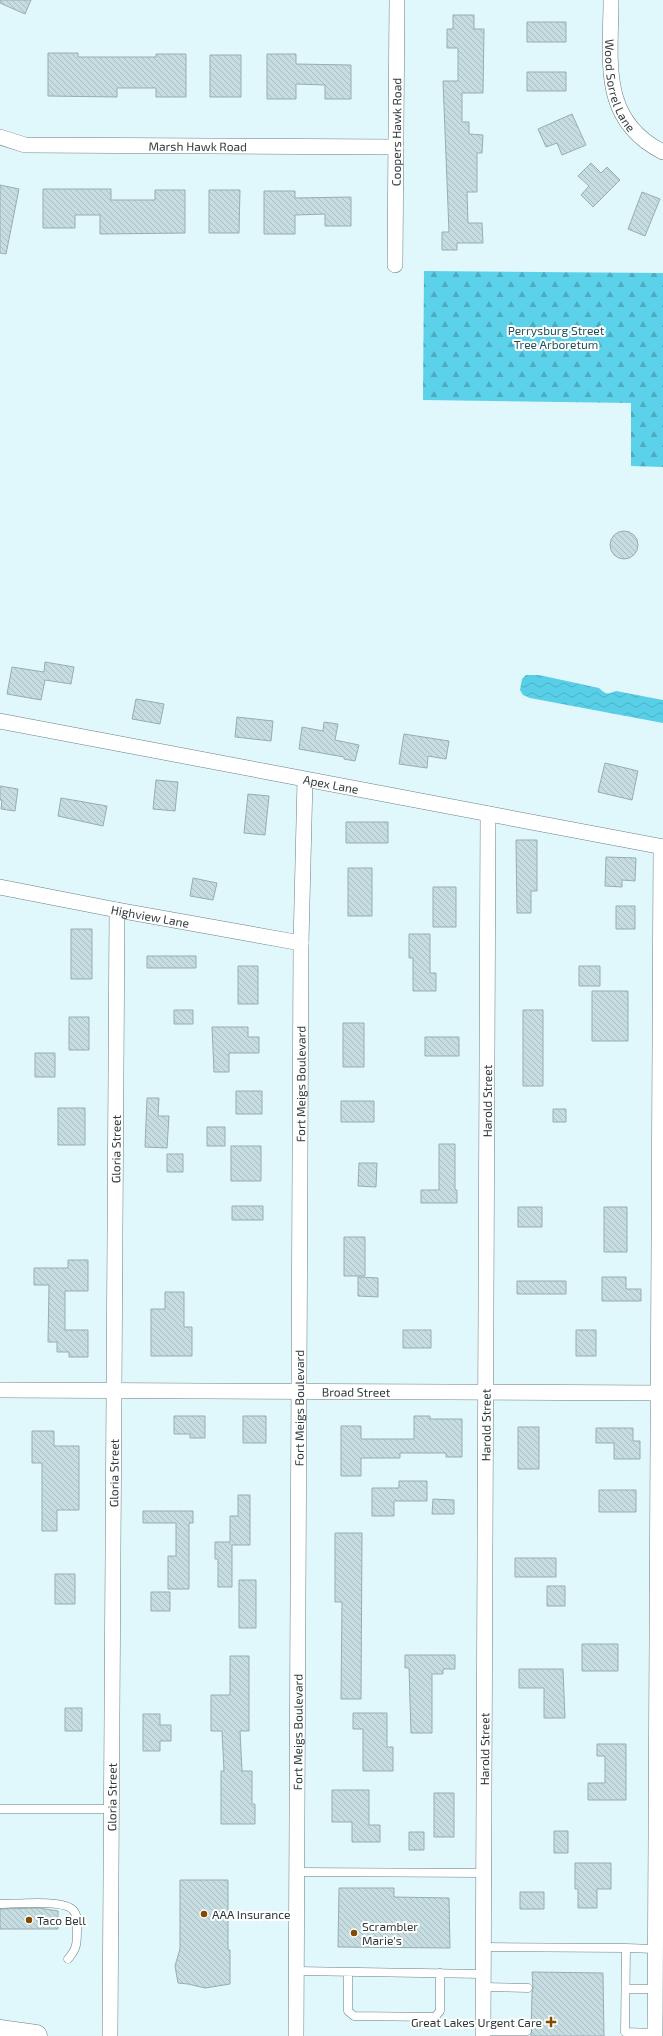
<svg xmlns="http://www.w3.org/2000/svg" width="663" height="2036" viewBox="0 0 663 2036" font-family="'Exo 2',sans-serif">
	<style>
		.forest { fill: url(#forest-firs) }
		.water { fill: url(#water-waves) }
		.building { fill: url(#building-back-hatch); stroke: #98adb2 }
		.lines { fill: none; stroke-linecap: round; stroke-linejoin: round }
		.lane-casing { stroke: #6b7f84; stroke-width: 9 }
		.street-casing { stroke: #6b7f84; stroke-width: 16 }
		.primary-casing { stroke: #6b7f84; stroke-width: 23 }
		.lane { stroke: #fff; stroke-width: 8 }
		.street { stroke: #fff; stroke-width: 15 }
		.primary { stroke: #fff; stroke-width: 22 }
		.poi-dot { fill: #844a00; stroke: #fff; stroke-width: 1.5 }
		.labels { text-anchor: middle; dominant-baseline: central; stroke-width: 4; stroke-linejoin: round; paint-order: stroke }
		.street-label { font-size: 12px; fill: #30393b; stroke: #fff }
		.park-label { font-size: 12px; fill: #1f525d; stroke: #fff }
		.poi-label { font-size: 12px; fill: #30393b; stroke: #fff; text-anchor: start }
	</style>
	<defs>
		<pattern id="forest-firs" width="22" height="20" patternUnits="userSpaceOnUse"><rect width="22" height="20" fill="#5cd2ea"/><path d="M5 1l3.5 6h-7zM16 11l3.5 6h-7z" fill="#4cabbf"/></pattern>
		<pattern id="water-waves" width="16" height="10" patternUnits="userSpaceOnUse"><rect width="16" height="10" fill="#58cfe7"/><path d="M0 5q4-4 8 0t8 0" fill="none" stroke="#4db2c7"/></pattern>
		<pattern id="building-back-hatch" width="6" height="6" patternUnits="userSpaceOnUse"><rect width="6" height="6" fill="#c5dce1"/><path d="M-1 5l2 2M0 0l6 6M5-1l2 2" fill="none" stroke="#aabec2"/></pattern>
	</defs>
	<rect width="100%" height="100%" fill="#e0f7fc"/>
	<!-- forest -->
	<path class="forest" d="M424,271L663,273V467L631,466V403L423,400Z"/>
	<!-- water -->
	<path class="water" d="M526,675H539L599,688C605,694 607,695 616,691L663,700V723L530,698L523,695L520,690L522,679Z"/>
	<!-- building -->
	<path class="building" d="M0,0H31L25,14L0,3Z
		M453,15H474V29H484L483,93H462V122H469V134L483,135L482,153H477V192H467L468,223H482L483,243H457V250H442V232H449L443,81H458V48H447V29H453Z
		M527,22H566V42H527Z
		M48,53H78V57H156V54H186V97H156V88H117V97L48,96Z
		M267,54H296V64L351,65V99H325V85L296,84V99H267Z
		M210,55H241V97H210Z
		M527,72H566V91H527Z
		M572,114L586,145L562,155L557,143L546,147L538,129Z
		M591,163L601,173L607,167L620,180L593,207L581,195L589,186L578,176Z
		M0,185L19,189L6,254L0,253Z
		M43,189H111V200H155V190H185V233L100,234V215H75V228H43Z
		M209,190H240L239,233H209Z
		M264,191H295V198L351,197V226H325V214L295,215V234H264Z
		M642,192L660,199L645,236L628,229Z
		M610 545a14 14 0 1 1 28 0a14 14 0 1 1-28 0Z
		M45,662L74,667L71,684L45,680L41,700L7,694L12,667L44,672Z
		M136,699L164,704L160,724L132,719Z
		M237,717L273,721L271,741L235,737Z
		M324,722L338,724L335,740L359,745L355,761L344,759V757L299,749L302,727L323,731Z
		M404,734L449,741L446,759L428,756L427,768L399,764Z
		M605,763L638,771L632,800L598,792Z
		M156,780L178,782L175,811L153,809Z
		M0,786L18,789L15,811L1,809L2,800H0Z
		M248,794L269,796L265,835L244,833Z
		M61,798L107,806L103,826L58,816Z
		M346,822H388V843H346Z
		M516,840H537V891H531V913H517Z
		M606,857L636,858L635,881L622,880V887L605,886Z
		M348,868H372V916H348Z
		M193,878L217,883L213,900L190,896Z
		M433,887H456V927H433Z
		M616,906H635V929H616Z
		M71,929H92V979H71Z
		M409,934H430V973H436V991H413V958H409Z
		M147,956H196V968H147Z
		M238,966H258V1004H238Z
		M579,966H600V986H579Z
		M592,991H628V1041H592Z
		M174,1010H193V1024H174Z
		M523,1010H543V1086H523Z
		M69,1017H89V1050H69Z
		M343,1023H364V1067H343Z
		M212,1027H248V1037H259V1053H229V1072H214Z
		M425,1037H459V1056H425Z
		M35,1053H55V1077H35Z
		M236,1091H262V1114H236Z
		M147,1098H159L158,1116H169L167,1148L145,1147Z
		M341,1101H374V1122H341Z
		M58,1108H85V1145H58Z
		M553,1109H566V1122H553Z
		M207,1127H225V1146H207Z
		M439,1144H455V1190H457V1203H421V1190H439Z
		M231,1146H261V1181H231Z
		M167,1154H183V1172H167Z
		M359,1163H377L376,1187L358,1186Z
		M232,1206H263V1220H232Z
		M518,1207H542V1227H518Z
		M604,1207H627V1252H604Z
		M344,1237H365V1276H344Z
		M68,1260H88V1291H65V1330H88V1357H69V1352H57V1342H48L49,1285H34V1268H68Z
		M358,1277L378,1278V1297L358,1296Z
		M602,1277H626V1289H641V1301H602Z
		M517,1281H566V1294H517Z
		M165,1292H184V1327H192V1356H151V1309H165Z
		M403,1330H431V1348H403Z
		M576,1330H596V1356H576Z
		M174,1416H205V1438H190V1434H174Z
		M243,1416H266V1443H243Z
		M414,1416H430V1419H462V1457H446V1453H400V1458H361V1476H341V1426H361V1439H414Z
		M518,1427H539V1469H518Z
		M596,1428H633V1441H640V1459H614V1443H596Z
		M32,1431H54V1446H79V1510H57V1531H42V1463H32Z
		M399,1481H427V1501H394V1516H372V1488H399Z
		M599,1490H636V1512H599Z
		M238,1495H250V1545H232V1587H218V1559H215V1542H230V1516H238Z
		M433,1499L454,1500V1514H432Z
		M143,1511H193V1523H189V1589H168V1556H176V1523H143Z
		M335,1533H362L361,1699H341L342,1602H335Z
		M515,1558H556V1577H515Z
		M55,1574H75V1604H55Z
		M239,1580H256V1628H239Z
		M547,1586H565V1606H547Z
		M151,1592H170V1611H151Z
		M582,1644H618V1671H582Z
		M405,1655H455V1669H443V1674H432V1733H411L409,1668H405Z
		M230,1656H249V1731H240L242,1771H252V1804H255V1824H221V1771H224L222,1731H211V1695H230Z
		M519,1669H563L565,1718H544V1688H519Z
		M65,1708H82V1731H65Z
		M353,1713H387V1747H393V1771H363V1729H353Z
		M143,1714H160V1725H171V1741H160V1751H143Z
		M597,1744H626V1800H588V1783H605V1756H597Z
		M332,1790H369V1825H380V1842H352V1822H332Z
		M434,1793H454V1837H434Z
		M554,1831H568V1853H554Z
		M409,1832H424V1850H409Z
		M575,1863H611V1889H597V1908H578V1889H575Z
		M180,1880H228V1950H230V1984L205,1988L188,1984L178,1983L175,1966L180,1949Z
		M339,1888H394V1897L449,1898L450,1948L338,1947Z
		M520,1892H544V1909H520Z
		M39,1908L58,1911V1929H0V1909Z
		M532,1972L603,1973L604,2036H531L532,1992L533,1988Z"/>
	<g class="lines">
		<!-- lane casing -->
		<g class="lane-casing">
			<path id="lane" d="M0,1809H111
				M298,1872L483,1873
				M0,1904C15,1904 64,1899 73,1910C78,1915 77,1923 77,1930C77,1943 77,1949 68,1959
				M483,1947L626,1948L625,2032L655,2033
				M626,1948L655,1949
				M297,1971L483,1974
				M348,1973V2011L354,2016L435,2017L440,2011V1973
				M483,1987L528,1988
				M626,1989H655
				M483,2031H527"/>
		</g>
		<!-- street casing -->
		<g class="street-casing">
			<g id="street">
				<path id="s1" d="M611,0C611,60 599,120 663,152"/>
				<path id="s2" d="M0,137L25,145L396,147"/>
				<path id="s3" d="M395,265L397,0"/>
				<path id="s4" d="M0,721L663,847"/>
				<path id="s5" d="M0,887L117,910L301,943"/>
				<path id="s6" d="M0,1390L663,1393"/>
				<path id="s7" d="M110,2036L117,910"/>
				<path id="s8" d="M296,2036L301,943L305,780"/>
				<path id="s9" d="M483,2036L488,814"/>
				<path d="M655,2036L661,847"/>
			</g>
		</g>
		<!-- primary casing -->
		<g class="primary-casing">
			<path id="primary" d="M0,2031L36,2036"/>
		</g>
		<!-- lane -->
		<use href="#lane" class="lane"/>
		<!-- street -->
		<use href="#street" class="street"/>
		<!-- primary -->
		<use href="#primary" class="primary"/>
	</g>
	<!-- markers -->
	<g class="poi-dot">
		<circle cx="204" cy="1914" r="4"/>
		<circle cx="29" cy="1920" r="4"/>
		<circle cx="354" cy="1933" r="4"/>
		<path d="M549 2016h4v4h4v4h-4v4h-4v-4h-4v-4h4z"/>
	</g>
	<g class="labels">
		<!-- street labels -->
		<g class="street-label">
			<text stroke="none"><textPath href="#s1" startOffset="87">Wood Sorrel Lane</textPath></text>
			<text stroke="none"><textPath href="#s3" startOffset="133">Coopers Hawk Road</textPath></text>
			<text stroke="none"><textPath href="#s2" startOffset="199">Marsh Hawk Road</textPath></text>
			<text stroke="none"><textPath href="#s4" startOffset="337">Apex Lane</textPath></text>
			<text stroke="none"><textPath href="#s5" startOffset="153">Highview Lane</textPath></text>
			<text stroke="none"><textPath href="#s8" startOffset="952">Fort Meigs Boulevard</textPath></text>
			<text stroke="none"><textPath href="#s9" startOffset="935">Harold Street</textPath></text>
			<text stroke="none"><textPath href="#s7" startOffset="887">Gloria Street</textPath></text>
			<text stroke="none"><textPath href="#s6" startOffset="356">Broad Street</textPath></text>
			<text stroke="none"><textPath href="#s8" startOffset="628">Fort Meigs Boulevard</textPath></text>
			<text stroke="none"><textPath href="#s9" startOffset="611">Harold Street</textPath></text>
			<text stroke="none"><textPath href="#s7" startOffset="563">Gloria Street</textPath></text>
			<text stroke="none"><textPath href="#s8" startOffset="304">Fort Meigs Boulevard</textPath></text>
			<text stroke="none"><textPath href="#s9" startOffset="287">Harold Street</textPath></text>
			<text stroke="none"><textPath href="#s7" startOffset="239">Gloria Street</textPath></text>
		</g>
		<!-- park labels -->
		<g class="park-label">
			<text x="556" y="330">Perrysburg Street<tspan x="556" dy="14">Tree Arboretum</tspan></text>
		</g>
		<!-- poi labels -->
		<g class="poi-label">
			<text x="212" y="1914">AAA Insurance</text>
			<text x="37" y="1920">Taco Bell</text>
			<text x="362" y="1926">Scrambler<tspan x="362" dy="14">Marie's</tspan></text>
			<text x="542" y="2022" text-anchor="end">Great Lakes Urgent Care</text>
		</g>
	</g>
</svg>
